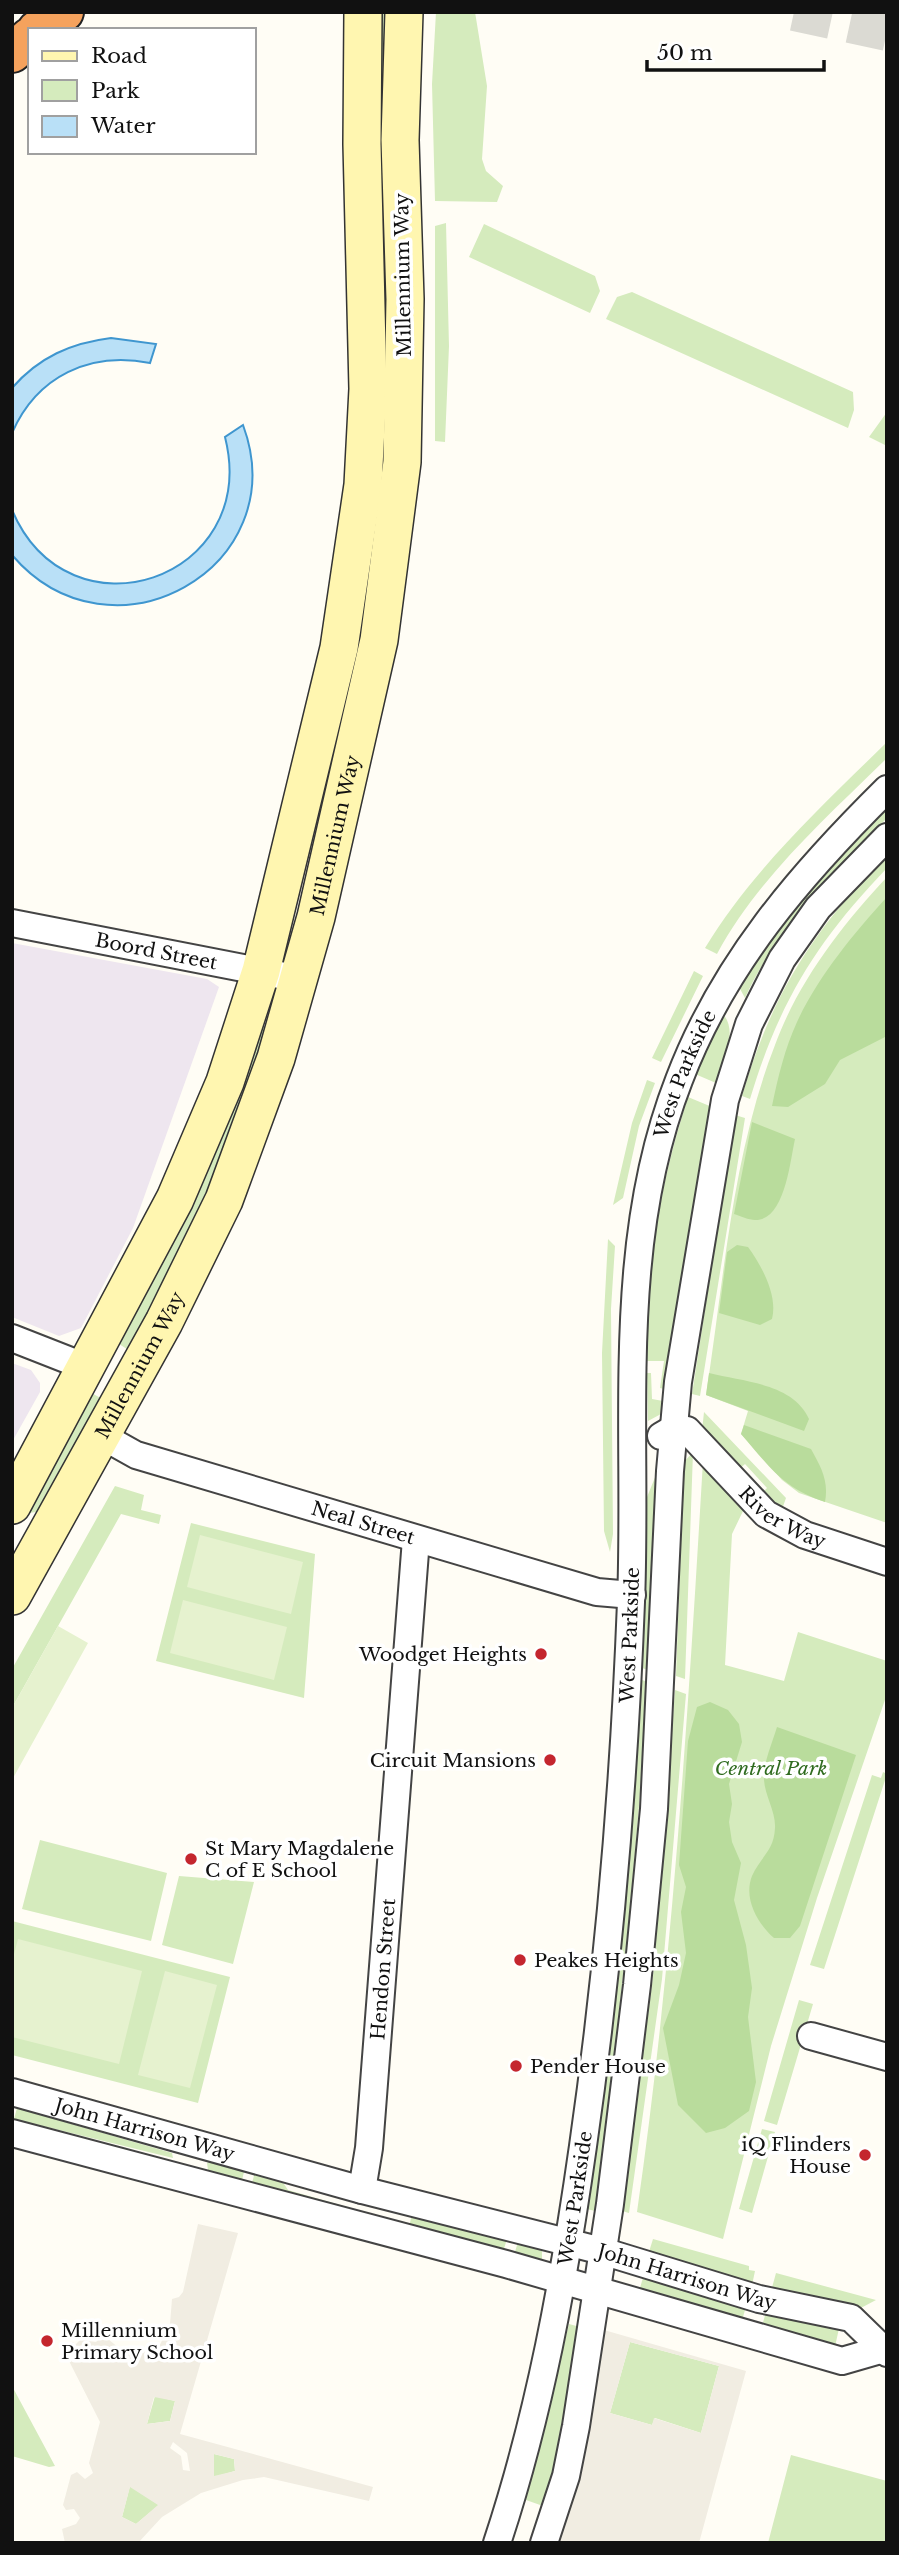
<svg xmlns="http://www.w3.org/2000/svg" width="899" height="2555" viewBox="0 0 899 2555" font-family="'Libre Baskerville',serif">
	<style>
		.industrial { fill: #eee6ef }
		.green { fill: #d5ebbd }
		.forest { fill: #b9dc9c }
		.pitch { fill: #e6f2cf }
		.plaza { fill: #f1ede2; fill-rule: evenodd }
		.water { fill: #b9e0f7; stroke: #3f96cf; stroke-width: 2 }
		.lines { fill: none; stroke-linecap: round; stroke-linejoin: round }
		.highway-tunnel { stroke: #dbdad3; stroke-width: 38; stroke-dasharray: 38 19; stroke-linecap: butt }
		.street-casing { stroke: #444; stroke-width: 30 }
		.secondary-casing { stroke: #333; stroke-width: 40 }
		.highway-casing { stroke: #222; stroke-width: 42 }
		.street { stroke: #fff; stroke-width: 26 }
		.secondary { stroke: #fff6b0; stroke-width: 37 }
		.highway { stroke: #f5a25d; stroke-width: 38 }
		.poi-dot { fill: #c4262e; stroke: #fff; stroke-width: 2.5 }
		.labels { text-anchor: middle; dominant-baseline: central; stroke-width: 7; stroke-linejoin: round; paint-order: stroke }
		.street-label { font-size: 19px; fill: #111; stroke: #fff }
		.poi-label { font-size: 19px; fill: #111; stroke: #fff; text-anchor: start }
		.park-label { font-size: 19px; font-style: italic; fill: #2f6b1f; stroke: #fff }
	</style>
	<rect width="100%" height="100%" fill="#fffdf5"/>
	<!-- industrial -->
	<path class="industrial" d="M12,943L207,979L219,987L133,1228L81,1328L59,1336L12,1317Z
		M12,1363L31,1370L40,1383V1392L12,1442Z"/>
	<!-- green -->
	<path class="green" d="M381,12H391L387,170L376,171Z
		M436,12H475L487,86L482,159L486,171L503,186L497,202L435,201L432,84Z
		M446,223L449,346L445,442L435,441V226Z
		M484,224L595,276L600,291L590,313L469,257Z
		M632,292L853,392L854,410L848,428L606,319L617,297Z
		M887,412V446L869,437Z
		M887,742V758C826,818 758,878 717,954L705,948C753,869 822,806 887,742Z
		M887,808V818C832,873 778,926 745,998L739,987C781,921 831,863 887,808Z
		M887,854V868C817,941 779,1002 750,1099L742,1096C772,993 813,931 887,854Z
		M887,877V1523L799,1493L782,1480L741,1434L748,1411L706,1395C724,1279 732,1155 775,1045C798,982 842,925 887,877Z
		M694,971L703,976L661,1062L652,1058Z
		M723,1014C739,1032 722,1063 716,1083L695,1074Z
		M260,1025L273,1030L228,1151L133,1353L116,1342Z
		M647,1080L655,1083L639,1126L623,1198L613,1205L632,1123Z
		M688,1097L712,1107L664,1389L660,1388L664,1361H647C648,1262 658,1191 688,1097Z
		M735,1115L745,1118L700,1396L692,1394Z
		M608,1239L615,1246L611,1309L613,1534L610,1552L604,1531L602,1353Z
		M647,1373H651L652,1399L663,1401L661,1414L648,1421Z
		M88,1391L106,1401L43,1511L22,1514Z
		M704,1412L786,1498L780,1515L759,1496L767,1488L745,1464L737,1471L702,1431Z
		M693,1452L685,1679L676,1676L684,1462Z
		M703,1461L744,1509L732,1534L725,1665L784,1681L798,1632L887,1661V1694L817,1898L771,2046L723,2239L637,2212C673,1962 688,1713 703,1461Z
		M656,1475L648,1670L642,1668L647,1497Z
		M115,1486L144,1495L141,1510L161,1515L159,1524L121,1514L12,1708V1669Z
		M191,1523L315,1554L304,1698L156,1661Z
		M642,1680L648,1682C637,1859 618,2035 595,2211L587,2209L618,1982Z
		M675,1690L686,1694L662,1979L629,2213L622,2211L653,1977Z
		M883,1772L887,1774L824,1969L810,1965L872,1775L881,1778Z
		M40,1840L167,1873L151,1941L22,1909Z
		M179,1876L254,1882L233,1964L162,1945Z
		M12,1921L230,1977L198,2103L12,2055Z
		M799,2000L813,2004L777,2125L764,2121Z
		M17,2108L172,2153L173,2158L14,2119Z
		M762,2129L775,2132L752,2213L739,2209Z
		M212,2160L245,2168L242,2180L208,2170L207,2163Z
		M255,2172L280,2178L288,2190L382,2217L252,2183Z
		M412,2214L507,2239L503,2252L409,2227Z
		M653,2239L749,2266V2270L755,2271L751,2290L648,2255Z
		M518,2242L542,2250V2259L514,2255Z
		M776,2273L876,2300L859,2309L770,2295Z
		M644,2274L747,2303L741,2324L638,2295Z
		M767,2308L840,2324L834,2351L761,2330Z
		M569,2324L580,2327L556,2461L543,2506L526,2500Z
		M630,2342L719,2366L701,2433L655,2418L652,2425L610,2413Z
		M12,2386L55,2466L49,2467L12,2456Z
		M155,2396L175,2401L170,2421L147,2424Z
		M214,2454L234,2459L235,2471L214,2477Z
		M791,2455L887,2481V2543H768Z
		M130,2486L159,2505L136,2524L122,2517Z"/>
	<!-- forest -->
	<path class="forest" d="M887,897V1036L840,1060L825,1084L788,1107L772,1106C778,1077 785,1048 797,1022C818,977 853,934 887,897Z
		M752,1122L795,1139C790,1161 785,1221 755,1220C749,1220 740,1216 734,1214Z
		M737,1245L748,1247C762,1266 778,1296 772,1319L760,1325L719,1313L727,1252Z
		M709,1373C744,1382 793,1383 809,1419L804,1431L706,1395Z
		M744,1425L811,1449C821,1467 829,1481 825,1502C782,1488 769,1466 741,1434Z
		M710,1702L728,1710L739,1724L742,1742L729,1784L732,1804L729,1822L732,1842L741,1863L734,1900L746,1945L752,1988L748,2017L756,2082L749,2111L725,2128L706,2133L678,2105L663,2028L679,1985L686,1953L681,1912L686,1887L679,1865L688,1741L697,1707Z
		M777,1727L856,1755L800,1926L790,1938H774C758,1924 743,1899 752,1876C761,1856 774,1851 775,1828C776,1812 765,1796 764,1780C763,1763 772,1744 777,1727Z"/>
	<!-- pitch -->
	<path class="pitch" d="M200,1535L303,1562L291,1614L187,1587Z
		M183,1600L287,1627L274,1680L170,1653Z
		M58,1626L88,1643L12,1780V1708Z
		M18,1939L142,1971L119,2064L12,2037V1962Z
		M165,1971L217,1985L190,2088L138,2075Z"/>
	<!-- plaza -->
	<path class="plaza" d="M198,2224L238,2233L180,2434L373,2487L369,2501L264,2477L243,2480L201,2493L162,2517L138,2543H65L62,2529L76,2524L80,2518L74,2509L66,2510L63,2505L71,2475L77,2472L85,2479L93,2473L89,2463L100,2422L67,2357L69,2345L73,2342L75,2345L84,2336L88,2341L96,2342L103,2335L119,2348L156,2353L170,2324L172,2299L179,2297L183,2292ZM154,2397L175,2401L170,2421L147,2424ZM173,2442L187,2453L190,2471L183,2470L181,2456L170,2448ZM214,2454L234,2459L235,2471L214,2476ZM130,2487L158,2505L136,2524L122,2517Z
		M604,2330L746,2371L699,2543H558L578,2485ZM630,2342L719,2366L701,2433L654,2418L652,2425L610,2413Z"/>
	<!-- water -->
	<path class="water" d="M111,338L156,344L150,363C90,351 37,376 12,433V388C39,357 71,343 111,338Z
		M243,425C296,568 111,671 12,555V510C69,644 261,580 225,437Z"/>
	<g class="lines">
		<!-- highway-tunnel -->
		<path class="highway-tunnel" d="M794,12L887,32"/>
		<!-- street casing -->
		<g class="street-casing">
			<g id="street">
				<path id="s1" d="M12,923L300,979"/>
				<path d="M12,1338L86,1367"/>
				<path id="s2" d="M102,1436L136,1455L597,1592L632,1595"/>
				<path id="s3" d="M661,1436L673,1429L687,1430L766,1514L805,1535L887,1562"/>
				<path d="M811,2036L887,2057"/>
				<path id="s4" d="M12,2092L362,2190L602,2251L759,2299L851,2318L887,2353"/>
				<path d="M12,2133L506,2264L842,2361L887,2348"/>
				<path id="s5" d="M362,2190L369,2148L416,1539"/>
				<path id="s6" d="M497,2543C540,2413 564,2280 583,2146C609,1965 624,1784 631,1602C638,1428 614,1246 679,1080C723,964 800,875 887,789"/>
				<path d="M544,2543L566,2476L576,2426L610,2204L637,1985L654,1809L670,1471L678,1382L725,1100L749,1024L782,959L818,908L887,837"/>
			</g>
		</g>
		<!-- secondary casing -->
		<g class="secondary-casing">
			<g id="secondary">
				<path d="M12,1505L175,1199L225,1082L261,971L339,648L363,485L368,389L362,144L363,12"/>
				<path id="s7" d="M12,1596L164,1322L224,1200L276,1058L316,917L379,640L402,462L405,299L400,140L404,12"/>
			</g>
		</g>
		<!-- highway casing -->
		<g class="highway-casing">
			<path id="highway" d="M37,30L64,12
				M12,53L30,37"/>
		</g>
		<!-- street -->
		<use href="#street" class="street"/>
		<!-- secondary -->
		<use href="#secondary" class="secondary"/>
		<!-- highway -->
		<use href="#highway" class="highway"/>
	</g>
	<!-- markers -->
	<g class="poi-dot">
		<circle cx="541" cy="1654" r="7"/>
		<circle cx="550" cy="1760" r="7"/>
		<circle cx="191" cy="1859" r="7"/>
		<circle cx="520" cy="1960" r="7"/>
		<circle cx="516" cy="2066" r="7"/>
		<circle cx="865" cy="2155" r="7"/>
		<circle cx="47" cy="2341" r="7"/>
	</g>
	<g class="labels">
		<!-- street labels -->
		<g class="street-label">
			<text transform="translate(403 275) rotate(-91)">Millennium Way</text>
			<text stroke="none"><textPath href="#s7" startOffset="831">Millennium Way</textPath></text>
			<text stroke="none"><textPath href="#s1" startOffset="147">Boord Street</textPath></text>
			<text stroke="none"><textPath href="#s6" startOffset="1488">West Parkside</textPath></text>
			<text stroke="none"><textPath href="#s7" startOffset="264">Millennium Way</textPath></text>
			<text stroke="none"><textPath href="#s3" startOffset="159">River Way</textPath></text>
			<text stroke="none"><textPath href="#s2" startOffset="276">Neal Street</textPath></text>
			<text stroke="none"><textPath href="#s6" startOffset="920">West Parkside</textPath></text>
			<text stroke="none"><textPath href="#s5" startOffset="222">Hendon Street</textPath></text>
			<text stroke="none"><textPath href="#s4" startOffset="138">John Harrison Way</textPath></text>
			<text stroke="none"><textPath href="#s6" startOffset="354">West Parkside</textPath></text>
			<text stroke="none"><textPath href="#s4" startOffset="700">John Harrison Way</textPath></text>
		</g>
		<!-- poi labels -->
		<g class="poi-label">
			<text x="527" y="1654" text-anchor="end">Woodget Heights</text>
			<text x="536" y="1760" text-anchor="end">Circuit Mansions</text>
			<text x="205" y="1848">St Mary Magdalene<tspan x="205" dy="22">C of E School</tspan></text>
			<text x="534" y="1960">Peakes Heights</text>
			<text x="530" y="2066">Pender House</text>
			<text x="851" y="2144" text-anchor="end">iQ Flinders<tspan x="851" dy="22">House</tspan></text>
			<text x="61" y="2330">Millennium<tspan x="61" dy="22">Primary School</tspan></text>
		</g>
		<!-- park labels -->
		<g class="park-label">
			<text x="771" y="1768">Central Park</text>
		</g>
	</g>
	<!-- border -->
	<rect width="899" height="2555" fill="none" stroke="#111111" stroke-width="28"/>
	<!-- legend -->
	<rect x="28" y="28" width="228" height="126" fill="#ffffff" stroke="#a0a0a0" stroke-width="2"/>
	<rect x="42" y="51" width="35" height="10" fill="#fff6b0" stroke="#a0a0a0" stroke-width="2"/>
	<text x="91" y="63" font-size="21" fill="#111111">Road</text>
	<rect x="42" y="80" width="35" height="21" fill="#d5ebbd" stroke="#a0a0a0" stroke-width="2"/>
	<text x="91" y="98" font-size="21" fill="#111111">Park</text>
	<rect x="42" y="116" width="35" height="21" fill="#b9e0f7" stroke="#a0a0a0" stroke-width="2"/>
	<text x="91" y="133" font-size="21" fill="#111111">Water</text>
	<!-- scale -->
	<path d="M647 60v10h177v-10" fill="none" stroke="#111111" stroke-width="3.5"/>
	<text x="657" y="60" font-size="21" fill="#111111" stroke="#ffffff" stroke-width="5" paint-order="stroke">50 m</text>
</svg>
